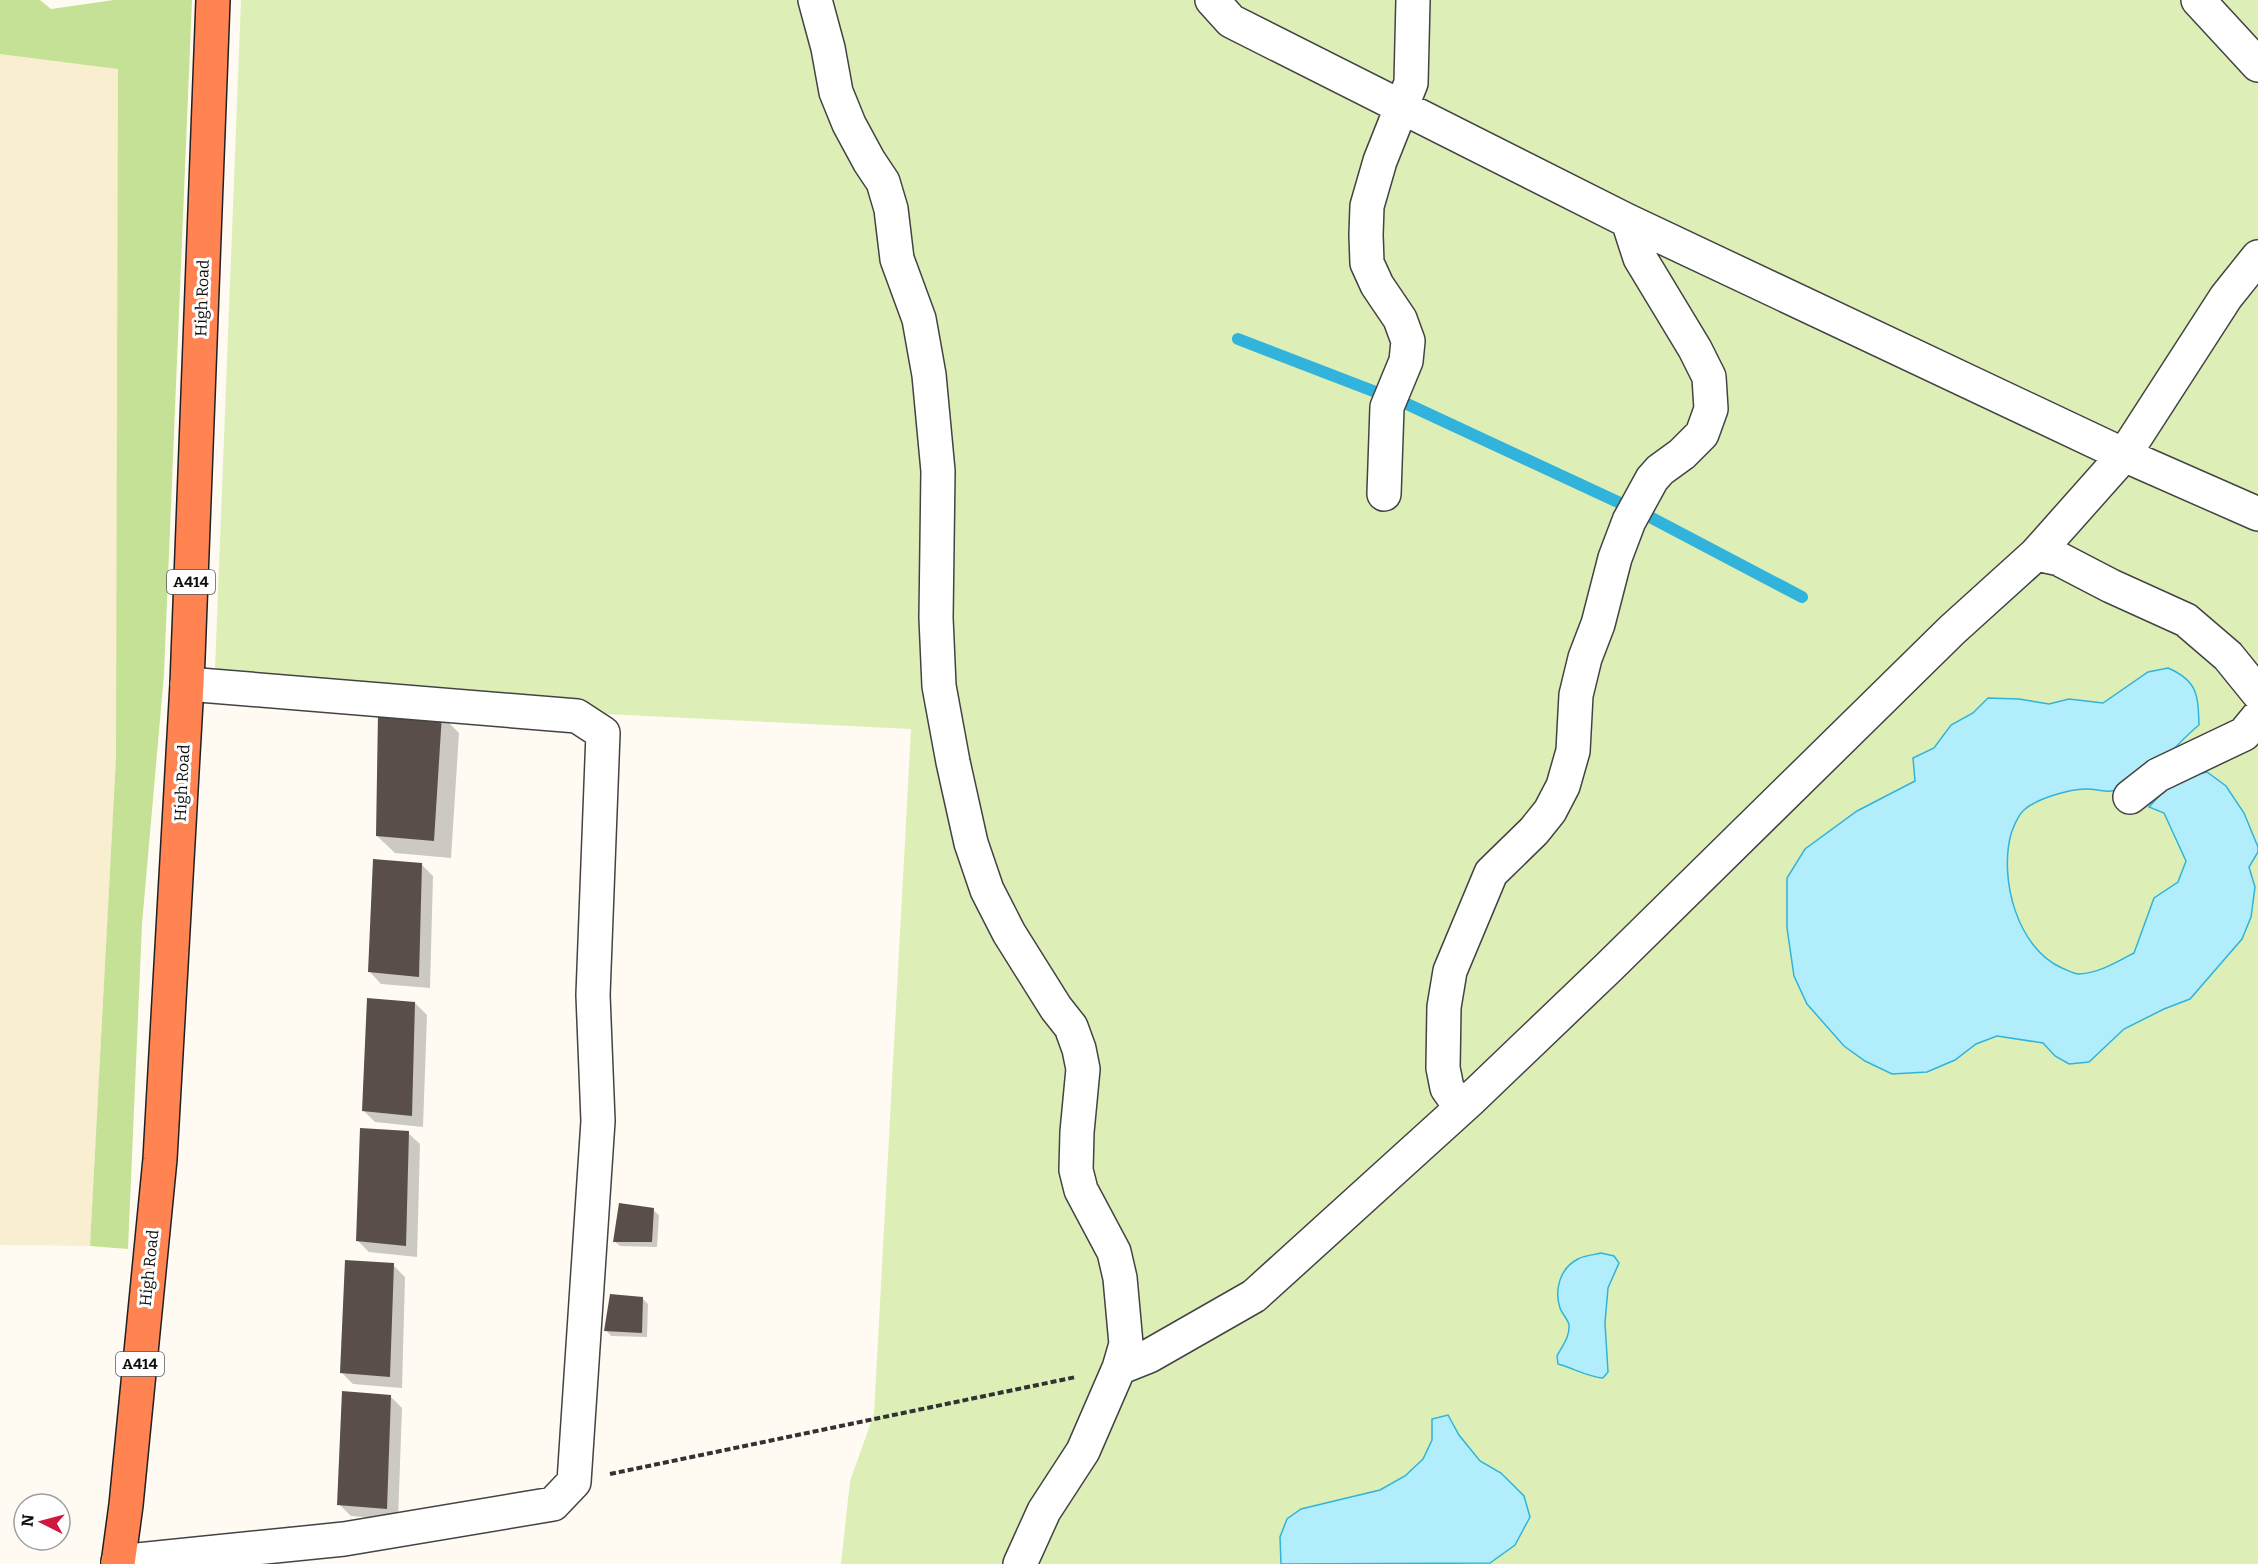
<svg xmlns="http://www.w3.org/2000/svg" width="2258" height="1564" viewBox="0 0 2258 1564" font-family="Bitter,serif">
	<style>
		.farmland { fill: #f9eecf }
		.green { fill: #ddefb7 }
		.forest { fill: #c4e195 }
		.water { fill: #b2edfc; stroke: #31b3db; stroke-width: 1.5 }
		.shadow { fill: #0003 }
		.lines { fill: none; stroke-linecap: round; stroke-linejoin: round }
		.stream { stroke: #31b3db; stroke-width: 12 }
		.building { fill: #5a4e4b }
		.minor-casing { stroke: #434343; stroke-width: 36 }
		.highway-casing { stroke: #212121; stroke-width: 36 }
		.path { stroke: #323232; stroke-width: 4; stroke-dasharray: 6 3; stroke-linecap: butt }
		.minor { stroke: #fff; stroke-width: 33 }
		.highway { stroke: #ff8451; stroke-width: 33 }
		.labels { text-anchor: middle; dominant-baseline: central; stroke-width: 6; stroke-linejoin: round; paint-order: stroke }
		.shield { fill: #fff; stroke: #585858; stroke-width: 1.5 }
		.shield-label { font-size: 15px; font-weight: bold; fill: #101010 }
		.street-label { font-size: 16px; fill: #101010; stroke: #fff }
	</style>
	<rect width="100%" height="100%" fill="#fffbf3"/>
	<!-- farmland -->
	<path class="farmland" d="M0,53L127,63L116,757L90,1246L0,1245Z"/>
	<!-- green -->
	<path class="green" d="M241,0H2258V1564H841L850,1481L874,1414L911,729L214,695Z"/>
	<!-- forest -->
	<path class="forest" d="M0,0H40L51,9L114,0H192L164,674L142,924L128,1249L90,1246L116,757L118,69L0,54Z"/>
	<!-- water -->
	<path class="water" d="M2168,668C2198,681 2198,695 2199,725C2174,745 2157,773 2127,786C2106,795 2107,790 2088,789C2071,788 2036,799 2024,810C2017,816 2014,826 2011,834C1999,879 2017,948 2062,968C2067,970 2074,974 2079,974C2099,973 2117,962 2134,953L2154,898L2178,882L2186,861L2164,813L2149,807C2167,786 2180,777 2207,772L2226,786L2244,813L2258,847V852L2249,867L2255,887L2251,917L2242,939L2190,999L2164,1009L2124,1029L2089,1062L2069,1064L2055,1056L2043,1043L1997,1036L1976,1044L1955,1060L1927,1072L1892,1074L1865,1061L1844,1046L1807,1004L1794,976L1787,928V878L1805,849L1857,811L1915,781L1913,758L1934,748L1951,725L1973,713L1988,698L2019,699L2049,704L2069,699L2103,703L2148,672Z
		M1601,1253L1614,1256L1619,1263L1608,1288L1605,1323L1608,1372L1603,1378C1588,1377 1573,1368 1558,1364L1557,1356C1562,1346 1570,1337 1569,1325C1568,1319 1562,1314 1560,1308C1554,1290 1560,1268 1578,1259C1585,1255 1594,1255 1601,1253Z
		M1448,1415L1459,1435L1480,1461L1501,1473L1524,1496L1530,1517L1515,1545L1490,1563L1281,1564L1280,1537L1287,1519L1301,1509L1380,1490L1405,1476L1423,1459L1432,1440V1419Z"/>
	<!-- shadow -->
	<path class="shadow" d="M441,715L459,733L451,858L395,853L377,836Z
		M421,864L433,876L430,988L381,984L370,972Z
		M415,1003L427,1015L423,1127L375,1122L363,1110Z
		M408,1133L420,1144L417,1257L369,1252L357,1240Z
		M653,1210L659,1215L657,1247L620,1246L614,1241Z
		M393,1265L405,1277L402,1388L353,1384L341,1372Z
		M643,1299L648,1304L647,1337L611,1336L606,1330Z
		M390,1396L402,1408L398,1520L351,1516L339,1504Z"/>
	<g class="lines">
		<!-- stream -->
		<path class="stream" d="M1238,339L1407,404L1648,516L1802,597"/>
	</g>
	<!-- building -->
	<path class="building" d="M378,712L442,714L434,841L376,836Z
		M373,859L422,863L419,977L368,972Z
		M367,998L415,1002L412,1116L362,1111Z
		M360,1128L409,1131L406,1246L356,1241Z
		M619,1203L654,1208L652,1242H613Z
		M345,1260L394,1263L390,1377L340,1373Z
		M610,1294L643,1297L642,1333L604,1331Z
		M342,1391L391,1395L387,1509L337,1505Z"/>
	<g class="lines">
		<!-- minor casing -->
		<g class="minor-casing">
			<path id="minor" d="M815,0L828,48L836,92L849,124L869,161L883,182L891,209L897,259L919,319L929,375L938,471L936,618L939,686L953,762L971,843L987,890L1009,933L1056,1008L1071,1027L1079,1049L1083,1069L1077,1132L1076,1170L1081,1190L1114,1252L1120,1278L1126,1344L1119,1368L1083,1451L1044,1511L1020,1564
				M1212,0L1231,21L1628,221L2124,455L2258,514
				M2198,0L2258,65
				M1384,494L1387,407L1406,361L1408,341L1400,319L1377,285L1367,263L1366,235L1367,206L1380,161L1411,83L1413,0
				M2036,554L2059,559L2111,586L2186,620L2228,656L2258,693
				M2130,797L2158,775L2244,734L2258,717
				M1461,1108L1447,1088L1443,1068L1444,1007L1450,971L1491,873L1534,831L1550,811L1563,786L1573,751L1576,695L1585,658L1598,624L1615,558L1629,521L1652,479L1660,470L1682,454L1702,434L1711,409L1709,377L1695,349L1640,258L1628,221
				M1119,1368L1149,1356L1254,1296L1469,1101L1609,967L1952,630L2036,554L2124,455L2226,297L2258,257
				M118,1562L344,1539L553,1504L574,1482L598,1121L593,995L603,733L577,716L187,684"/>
		</g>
		<!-- highway casing -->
		<g class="highway-casing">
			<path id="highway" d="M118,1564L126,1505L160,1159L187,684L213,0"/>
		</g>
		<!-- path -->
		<path class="path" d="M610,1474L1076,1377"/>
		<!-- minor -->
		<use href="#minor" class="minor"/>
		<!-- highway -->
		<use href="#highway" class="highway"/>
	</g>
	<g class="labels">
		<!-- shield labels -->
		<g class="shield">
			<rect x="167" y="570" width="48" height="24" rx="4.5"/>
			<rect x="116" y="1352" width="48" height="24" rx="4.5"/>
		</g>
		<g class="shield-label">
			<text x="191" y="582">A414</text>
			<text x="140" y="1364">A414</text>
		</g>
		<!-- street labels -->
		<g class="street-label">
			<text transform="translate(202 298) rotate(-88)">High Road</text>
			<text transform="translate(182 783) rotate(-87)">High Road</text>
			<text transform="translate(149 1268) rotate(-84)">High Road</text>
		</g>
	</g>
	<!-- north arrow -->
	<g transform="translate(42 1522) rotate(276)"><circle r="28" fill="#ffffff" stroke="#9f9f9f" stroke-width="1.5"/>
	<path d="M0-4.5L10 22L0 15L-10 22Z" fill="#d0183f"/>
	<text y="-9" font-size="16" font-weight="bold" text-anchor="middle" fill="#101010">N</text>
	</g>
</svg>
